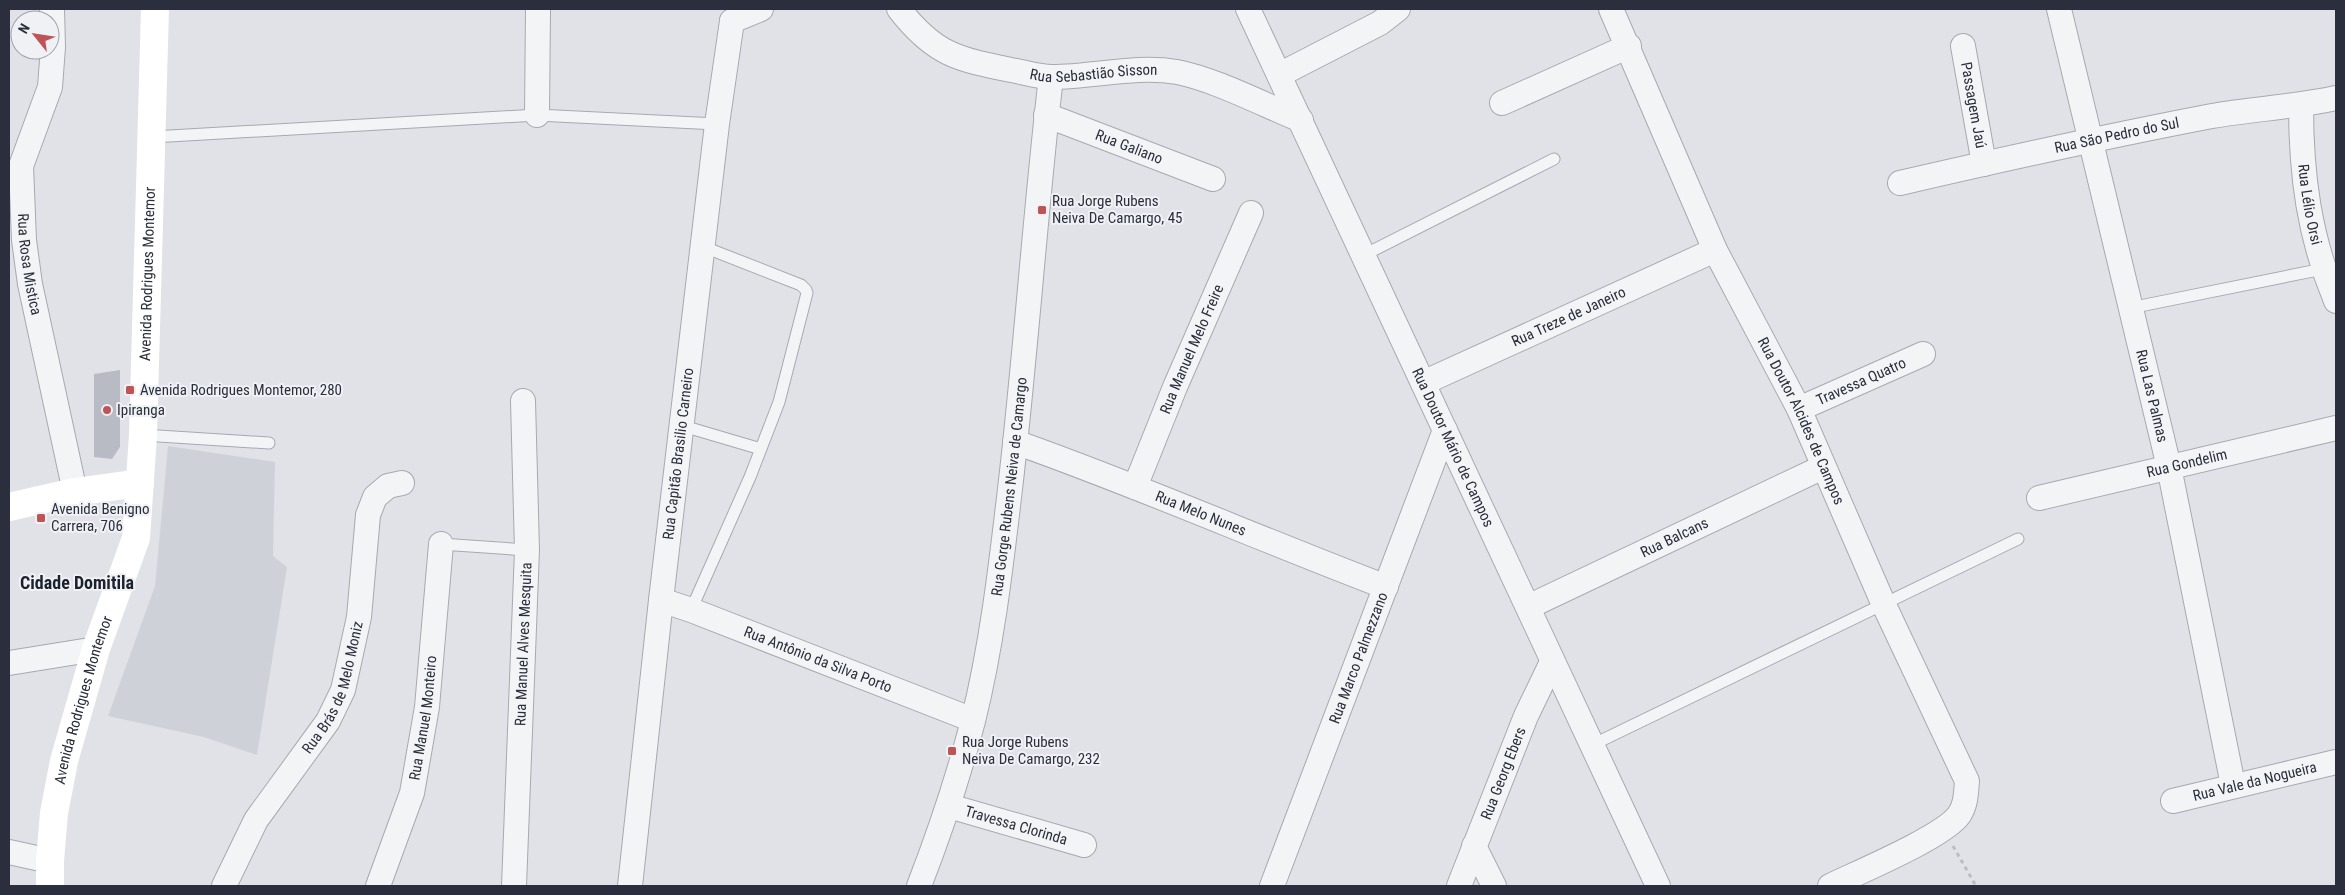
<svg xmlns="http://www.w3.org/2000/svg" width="2345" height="895" viewBox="0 0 2345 895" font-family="'Roboto Condensed',sans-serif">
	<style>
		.built { fill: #cfd1d9 }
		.building { fill: #b9bbc4 }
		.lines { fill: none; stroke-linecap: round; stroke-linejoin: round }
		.lane-casing { stroke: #a7a9b1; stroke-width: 13 }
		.street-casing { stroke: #a7a9b1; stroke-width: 26 }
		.path { stroke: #bbbdc2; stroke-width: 3; stroke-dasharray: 4 4; stroke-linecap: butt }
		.lane { stroke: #f3f4f6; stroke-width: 11 }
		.street { stroke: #f3f4f6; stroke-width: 24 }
		.secondary { stroke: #fff; stroke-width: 28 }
		.poi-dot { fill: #be5456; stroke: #f0f1f5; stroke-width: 2 }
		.labels { text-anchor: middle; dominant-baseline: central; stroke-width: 4; stroke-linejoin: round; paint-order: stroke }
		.street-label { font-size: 15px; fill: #2b2f3d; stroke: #f0f1f5 }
		.poi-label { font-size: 15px; fill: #2b2f3d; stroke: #f0f1f5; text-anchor: start }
		.quarter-label { font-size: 18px; font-weight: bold; fill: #1d212e; stroke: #f0f1f5 }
	</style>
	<rect width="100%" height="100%" fill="#e1e2e8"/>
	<!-- built -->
	<path class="built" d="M168,446L275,462L273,556L287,567L257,755L204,737L108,716L155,586Z"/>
	<!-- building -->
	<path class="building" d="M120,370V447L112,459L94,457V374Z"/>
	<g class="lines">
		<!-- lane casing -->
		<g class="lane-casing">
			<path id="lane" d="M152,137L537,115L717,124
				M1364,255L1554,159
				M2130,308L2323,269
				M683,426L761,449
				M143,435L269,443
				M441,544L527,550
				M691,610L750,477L779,402L807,293L806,290L801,285L704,247
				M1592,745L2018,539"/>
		</g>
		<!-- street casing -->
		<g class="street-casing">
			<g id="street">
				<path id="s1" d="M52,9L53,47L50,87L21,166L24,240L30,284L75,492"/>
				<path id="s2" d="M899,9C934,54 956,59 1011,70C1024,72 1039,77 1052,77C1094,77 1135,65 1177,72C1214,79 1264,105 1301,120"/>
				<path id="s3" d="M1248,9L1658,886"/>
				<path id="s4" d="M1611,9L1715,250L1799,409L1884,605L1967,781C1966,793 1966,805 1959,815C1943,837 1859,872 1830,886"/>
				<path id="s5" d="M2059,9L2169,467L2233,785"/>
				<path d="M732,21L761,9"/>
				<path id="s6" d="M1963,46L1984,164"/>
				<path d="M1279,75L1380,23L1398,9"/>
				<path d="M1502,103L1629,46"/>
				<path id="s7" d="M2301,105C2301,175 2309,236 2336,301"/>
				<path d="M537,115L538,9"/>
				<path id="s8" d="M1046,115L1213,179"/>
				<path id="s9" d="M1900,183C2004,159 2107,136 2212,116C2253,109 2295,107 2336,98"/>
				<path id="s10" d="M1423,383L1715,250"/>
				<path id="s11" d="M1799,409L1923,354"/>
				<path id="s12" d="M1015,442C1140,486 1262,540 1386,587"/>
				<path id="s13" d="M1135,487L1175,387L1251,213"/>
				<path id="s14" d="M2039,498L2336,428"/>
				<path id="s15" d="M661,600L691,610L973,720"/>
				<path id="s16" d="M1528,607L1823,467"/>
				<path d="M9,663L96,649"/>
				<path id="s17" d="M2173,801L2336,762"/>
				<path id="s18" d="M949,806L1084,845"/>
				<path d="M1474,846L1494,886"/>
				<path d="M9,852L50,861"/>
				<path id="s19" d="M224,886L256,820L328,721L343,690L359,617L368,515L375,497L388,486L402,483"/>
				<path id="s20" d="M378,886L412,793L427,707L441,544"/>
				<path id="s21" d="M514,886L527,550L523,401"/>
				<path id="s22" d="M630,886L661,600L717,124L732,21"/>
				<path id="s23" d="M919,886C940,832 958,778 973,721C992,645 1001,566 1010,489C1026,352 1035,214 1051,77"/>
				<path id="s24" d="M1272,886L1445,430"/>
				<path id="s25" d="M1459,886L1526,716L1552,662"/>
			</g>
		</g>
		<!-- path -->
		<path class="path" d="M1953,846L1976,886"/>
		<!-- lane -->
		<use href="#lane" class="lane"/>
		<!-- street -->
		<use href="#street" class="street"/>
		<!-- secondary -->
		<g class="secondary">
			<path d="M9,507L75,492L140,483"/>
			<path id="s26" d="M50,886V861L54,813L64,761L96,649L136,538L143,435L155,9"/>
		</g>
	</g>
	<!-- markers -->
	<g class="poi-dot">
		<rect x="1037" y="205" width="10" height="10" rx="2.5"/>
		<rect x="125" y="385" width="10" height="10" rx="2.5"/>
		<circle cx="107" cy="410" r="5"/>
		<rect x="36" y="513" width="10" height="10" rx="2.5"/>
		<rect x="947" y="746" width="10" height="10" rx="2.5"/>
	</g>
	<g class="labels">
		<!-- street labels -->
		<g class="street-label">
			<text stroke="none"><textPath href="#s2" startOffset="215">Rua Sebastião Sisson</textPath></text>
			<text stroke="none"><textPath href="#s6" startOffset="60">Passagem Jaú</textPath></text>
			<text stroke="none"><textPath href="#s9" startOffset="222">Rua São Pedro do Sul</textPath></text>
			<text stroke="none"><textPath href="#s8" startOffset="89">Rua Galiano</textPath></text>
			<text stroke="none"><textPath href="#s7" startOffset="100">Rua Lélio Orsi</textPath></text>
			<text stroke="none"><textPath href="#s1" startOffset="261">Rua Rosa Mistica</textPath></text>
			<text stroke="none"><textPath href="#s26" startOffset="625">Avenida Rodrigues Montemor</textPath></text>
			<text stroke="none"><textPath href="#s10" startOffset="160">Rua Treze de Janeiro</textPath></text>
			<text stroke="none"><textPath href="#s13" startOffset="149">Rua Manuel Melo Freire</textPath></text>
			<text stroke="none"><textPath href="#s11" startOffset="68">Travessa Quatro</textPath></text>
			<text stroke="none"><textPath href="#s5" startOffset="398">Rua Las Palmas</textPath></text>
			<text stroke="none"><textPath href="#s4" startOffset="454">Rua Doutor Alcides de Campos</textPath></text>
			<text stroke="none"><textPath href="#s3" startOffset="484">Rua Doutor Mário de Campos</textPath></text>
			<text stroke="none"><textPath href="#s22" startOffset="435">Rua Capitão Brasilio Carneiro</textPath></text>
			<text stroke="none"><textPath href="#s14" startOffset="152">Rua Gondelim</textPath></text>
			<text stroke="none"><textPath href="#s23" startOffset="411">Rua Gorge Rubens Neiva de Camargo</textPath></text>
			<text stroke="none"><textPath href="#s12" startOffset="199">Rua Melo Nunes</textPath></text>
			<text stroke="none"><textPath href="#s16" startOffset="162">Rua Balcans</textPath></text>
			<text stroke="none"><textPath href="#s21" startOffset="242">Rua Manuel Alves Mesquita</textPath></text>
			<text stroke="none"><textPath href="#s24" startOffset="244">Rua Marco Palmezzano</textPath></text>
			<text stroke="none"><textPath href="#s15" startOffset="168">Rua Antônio da Silva Porto</textPath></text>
			<text stroke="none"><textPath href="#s19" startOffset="229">Rua Brás de Melo Moniz</textPath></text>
			<text stroke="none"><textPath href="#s26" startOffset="190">Avenida Rodrigues Montemor</textPath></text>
			<text stroke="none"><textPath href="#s20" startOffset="175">Rua Manuel Monteiro</textPath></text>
			<text stroke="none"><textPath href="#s25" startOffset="121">Rua Georg Ebers</textPath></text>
			<text stroke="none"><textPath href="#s17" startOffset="84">Rua Vale da Nogueira</textPath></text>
			<text stroke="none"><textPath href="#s18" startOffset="70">Travessa Clorinda</textPath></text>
		</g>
		<!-- poi labels -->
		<g class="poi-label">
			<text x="1052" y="201">Rua Jorge Rubens<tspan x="1052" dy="17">Neiva De Camargo, 45</tspan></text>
			<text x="140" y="390">Avenida Rodrigues Montemor, 280</text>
			<text x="117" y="410">Ipiranga</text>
			<text x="51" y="509">Avenida Benigno<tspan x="51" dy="17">Carrera, 706</tspan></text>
			<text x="962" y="742">Rua Jorge Rubens<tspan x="962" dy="17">Neiva De Camargo, 232</tspan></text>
		</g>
		<!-- quarter labels -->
		<g class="quarter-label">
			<text x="77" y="582">Cidade Domitila</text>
		</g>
	</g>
	<!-- border -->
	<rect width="2345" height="895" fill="none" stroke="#2b2f3d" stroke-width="20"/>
	<!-- north arrow -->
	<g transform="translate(35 35) rotate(300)"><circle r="24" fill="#f0f1f5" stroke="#a1a3ab"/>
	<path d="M0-4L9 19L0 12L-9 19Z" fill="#be5456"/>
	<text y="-8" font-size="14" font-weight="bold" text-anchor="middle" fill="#2b2f3d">N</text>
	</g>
</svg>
